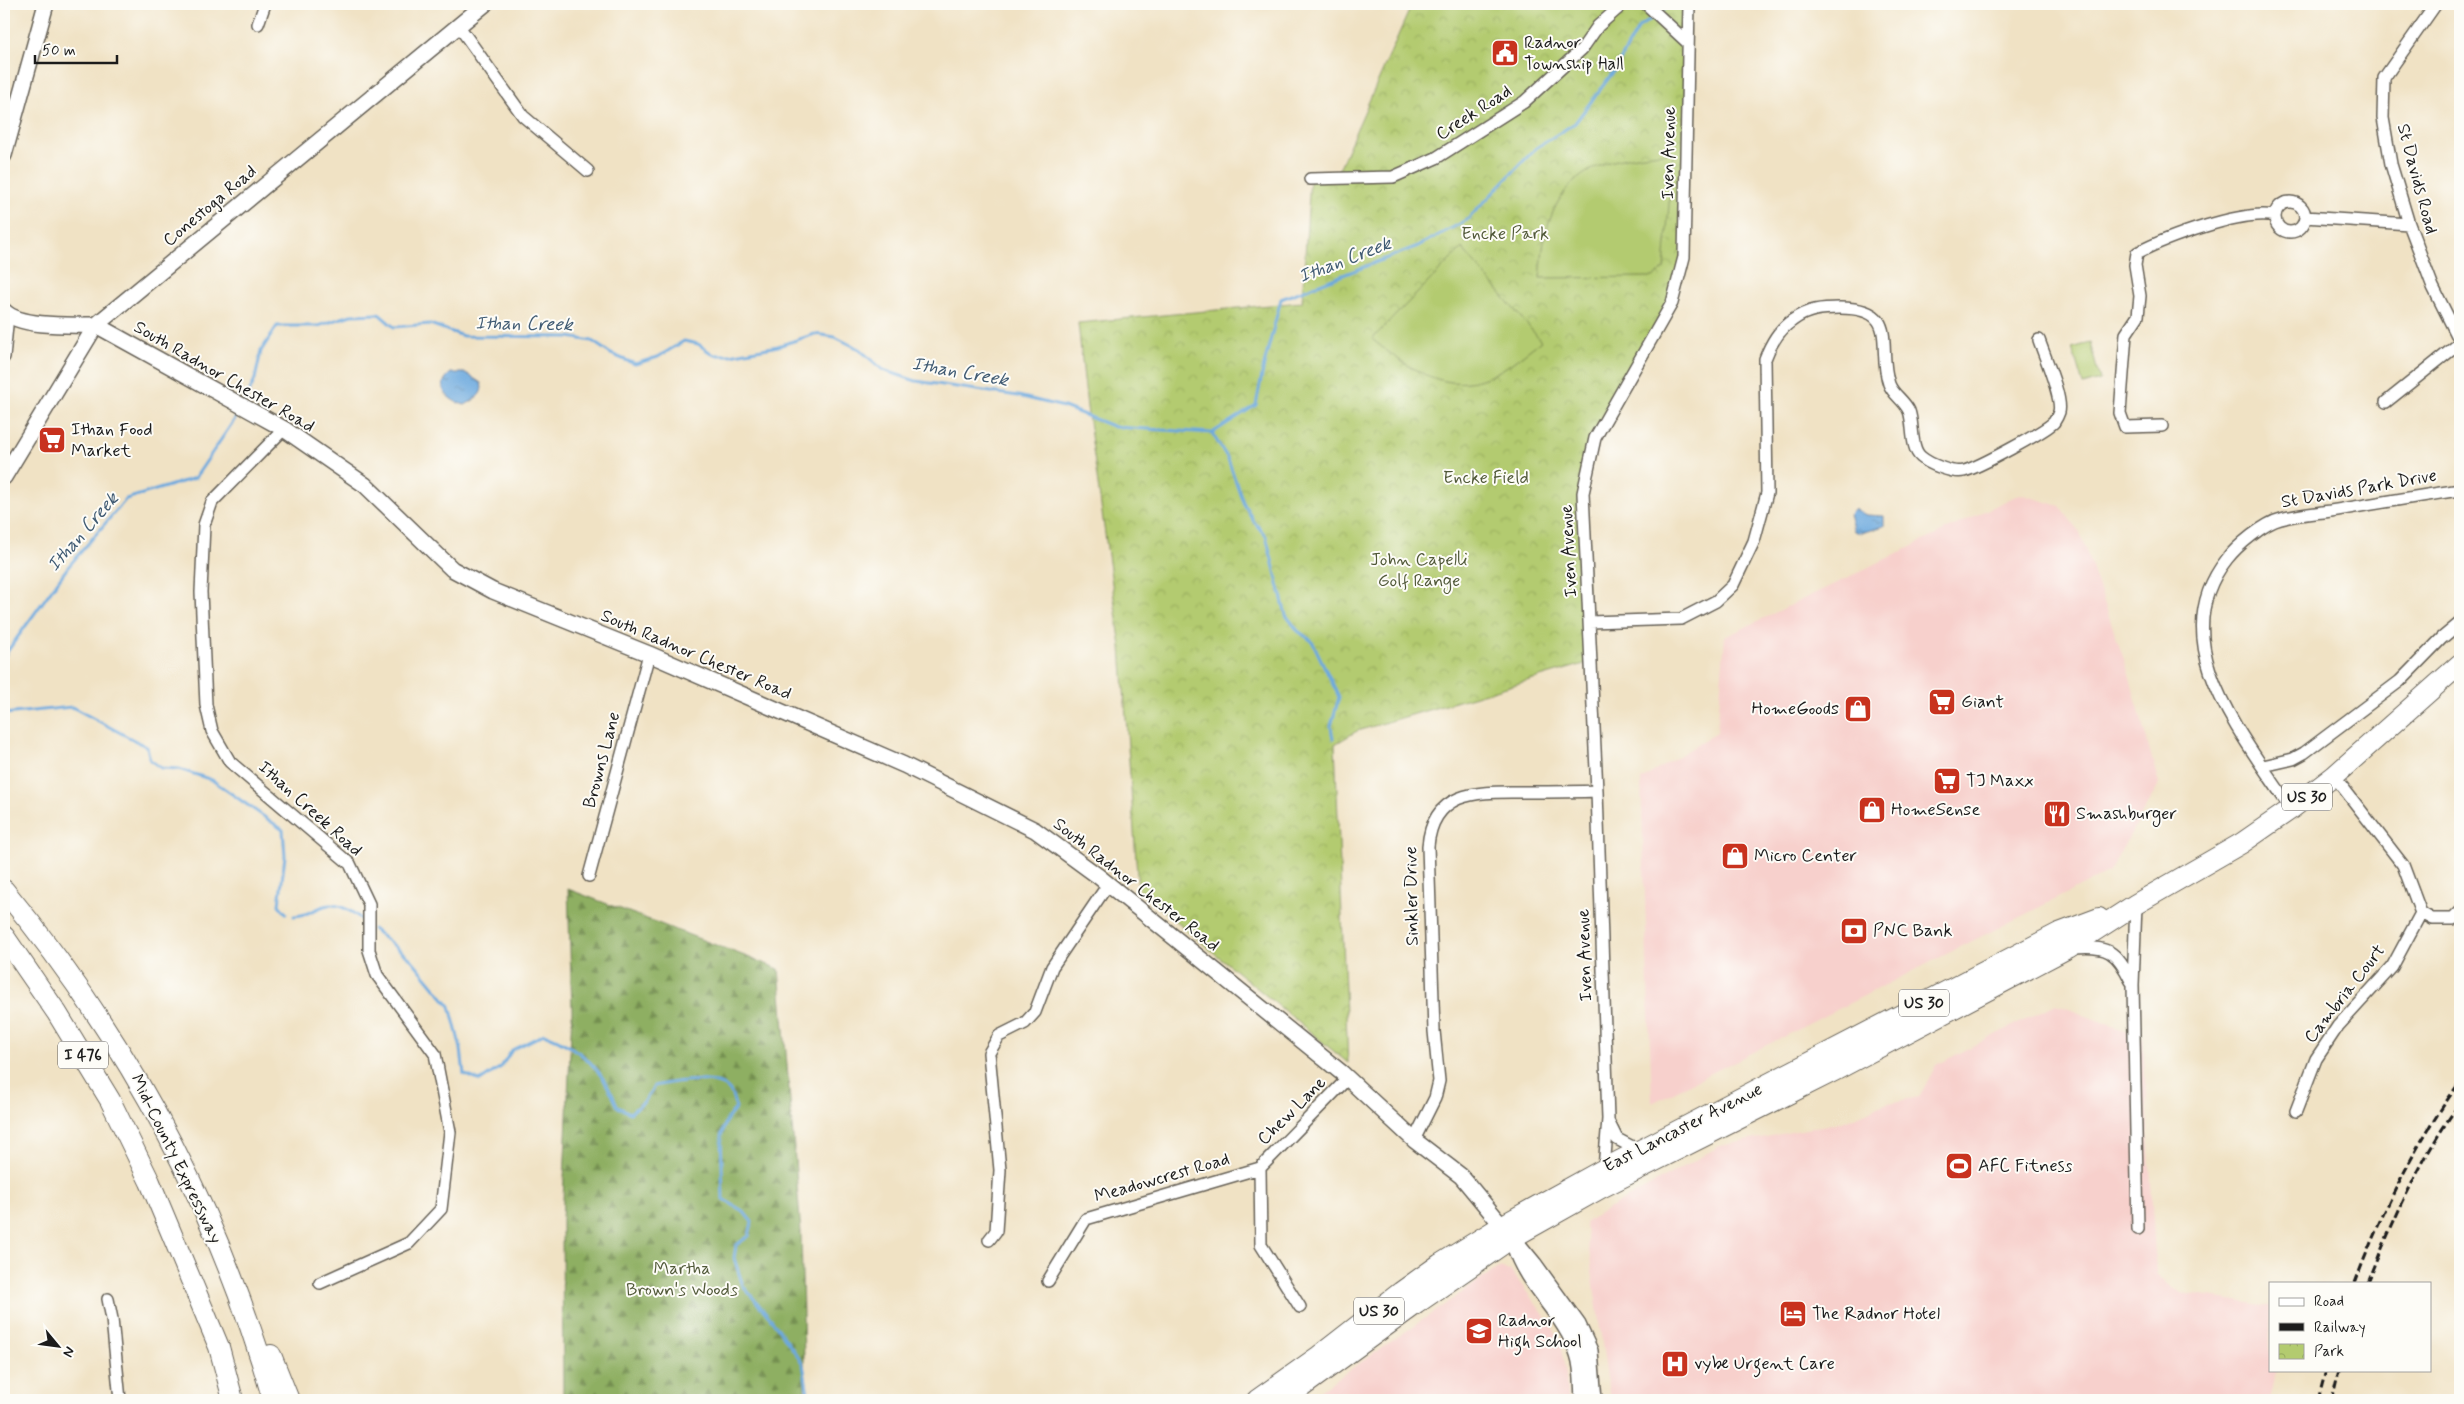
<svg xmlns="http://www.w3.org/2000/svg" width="2464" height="1404" viewBox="0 0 2464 1404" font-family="Mynerve,sans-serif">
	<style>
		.built { fill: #f7d0cc }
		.forest { fill: url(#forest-firs); stroke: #55663f }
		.park { fill: url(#park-crowns); stroke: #687446 }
		.pitch { fill: #b3cb6f; stroke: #687446 }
		.water { fill: url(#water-ripples); stroke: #44627d }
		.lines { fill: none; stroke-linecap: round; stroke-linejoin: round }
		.stream { stroke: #6ca9de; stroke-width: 3 }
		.street-casing { stroke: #666157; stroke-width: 14 }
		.secondary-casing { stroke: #666157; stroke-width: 18 }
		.highway-casing { stroke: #666157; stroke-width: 22 }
		.street { stroke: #fff; stroke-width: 11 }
		.secondary { stroke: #fff; stroke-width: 15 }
		.highway { stroke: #fff; stroke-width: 20 }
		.rail { stroke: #1c1c1c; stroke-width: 3; stroke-dasharray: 8 4; stroke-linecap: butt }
		.labels { text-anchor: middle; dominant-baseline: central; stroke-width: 4; stroke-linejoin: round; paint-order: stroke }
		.shield { fill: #fdfcf7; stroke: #605f5e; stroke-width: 1 }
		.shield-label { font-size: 16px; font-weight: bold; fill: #1c1c1c }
		.poi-label { font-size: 18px; fill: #1c1c1c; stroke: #fdfcf7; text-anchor: start }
		.street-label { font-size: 18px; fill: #1c1c1c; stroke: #fdfcf7 }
		.park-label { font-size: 18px; fill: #515939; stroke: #fdfcf7 }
		.water-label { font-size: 19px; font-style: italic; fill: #405b73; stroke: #fdfcf7 }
	</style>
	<defs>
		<pattern id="forest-firs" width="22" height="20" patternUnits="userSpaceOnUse" patternTransform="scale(1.25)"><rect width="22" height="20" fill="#8eaf62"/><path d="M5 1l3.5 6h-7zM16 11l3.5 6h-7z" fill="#738e50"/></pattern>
		<pattern id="park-crowns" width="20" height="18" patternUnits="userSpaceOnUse" patternTransform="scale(1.25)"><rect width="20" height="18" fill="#b3cb6f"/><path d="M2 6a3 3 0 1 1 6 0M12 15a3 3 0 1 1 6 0" fill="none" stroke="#99ae60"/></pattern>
		<pattern id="water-ripples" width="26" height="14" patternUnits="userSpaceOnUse" patternTransform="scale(1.25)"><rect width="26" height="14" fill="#6ca9de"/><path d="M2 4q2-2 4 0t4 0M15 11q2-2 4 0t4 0" fill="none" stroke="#5889b3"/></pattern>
	</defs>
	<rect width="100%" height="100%" fill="#fdfcf7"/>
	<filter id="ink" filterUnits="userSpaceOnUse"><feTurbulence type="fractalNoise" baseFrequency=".02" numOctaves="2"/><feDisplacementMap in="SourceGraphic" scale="10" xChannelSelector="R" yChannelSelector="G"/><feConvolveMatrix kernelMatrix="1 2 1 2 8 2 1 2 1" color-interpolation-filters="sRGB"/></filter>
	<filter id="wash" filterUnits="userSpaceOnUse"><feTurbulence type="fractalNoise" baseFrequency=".0096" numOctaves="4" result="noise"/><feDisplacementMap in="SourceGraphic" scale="20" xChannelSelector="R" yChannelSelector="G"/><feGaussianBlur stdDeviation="1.12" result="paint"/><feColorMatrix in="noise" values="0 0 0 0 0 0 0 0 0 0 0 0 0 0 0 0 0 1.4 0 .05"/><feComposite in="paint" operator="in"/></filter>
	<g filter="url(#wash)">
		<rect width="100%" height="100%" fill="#f0e2c4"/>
		<!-- built -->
		<path class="built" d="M2020,494L2060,506L2080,533L2128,671L2159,784L2109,872L1652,1103L1641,780L1717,732L1725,637Z
			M2056,1004L2143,1038L2156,1274L2181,1293L2270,1306V1370H2276L2269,1400H1610L1585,1222L1720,1146L1842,1122L1888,1103L1919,1097L1936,1065Z
			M1498,1268L1511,1271L1550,1323L1559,1339L1566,1375L1567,1400H1306Z"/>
		<!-- forest -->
		<path class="forest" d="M568,889L779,969L801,1232L805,1400H563L562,1220L572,1011Z"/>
		<!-- park -->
		<path class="park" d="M1412,4H1689L1684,257L1672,303L1595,437L1583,493L1591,662L1357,731L1335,744L1348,1063L1145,896L1138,888L1121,647L1087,407L1078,323L1302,302L1310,179L1335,178Z"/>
		<!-- pitch -->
		<path class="pitch" d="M1673,152L1664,269L1653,277L1540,278C1542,263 1542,247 1546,233C1563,165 1612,157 1673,152Z
			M1462,248L1541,341C1525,353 1509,367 1490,376C1445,396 1405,366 1372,339Z
			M2090,343L2100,380L2083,385L2072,348Z"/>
		<!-- water -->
		<path class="water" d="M451,373H466L481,383C485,394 474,400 465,405C447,401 434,386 451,373Z
			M1855,509L1866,515L1884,516V526L1861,533L1854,531L1849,515Z"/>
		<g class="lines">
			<!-- stream -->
			<path class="stream" d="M1660,12L1672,4
				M245,402L255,379L261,351L277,326H318L351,315L379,314L394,327L430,324L463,336L569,337L592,341L611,354L635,364L658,357L684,341L698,344L714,355H730L778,346L815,334L835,337L859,349L883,370L916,381L1018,396L1064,407L1115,427L1212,433L1256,405L1264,365L1281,299L1418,246L1467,220L1536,148L1575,123L1614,71L1639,27L1655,16
				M1212,433L1228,459L1243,502L1254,522L1266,536L1286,615L1298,631L1312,641L1339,697L1331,726L1333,739
				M4,656L68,567L126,499L195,478L241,410
				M4,714L72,707L147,747L150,760L161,768L179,769L212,780L283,830L285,856L279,905L286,913
				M294,916C307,916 313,910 324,906C339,901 356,914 366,923
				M373,929L412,960L450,1006L461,1049L464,1074L480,1081L501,1067L512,1050L544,1034C583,1049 602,1069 618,1107L630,1113L645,1101L654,1086C673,1082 719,1073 731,1093C733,1097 734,1103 736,1108L727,1119L721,1136L723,1199L743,1211L752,1222L749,1236L736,1245L734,1258L743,1286L772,1320L803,1364L809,1400"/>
		</g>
	</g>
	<g filter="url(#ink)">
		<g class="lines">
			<!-- street casing -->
			<g class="street-casing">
				<path id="street" d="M1646,4L1688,43
					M2436,4L2384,78L2383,118L2391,164L2409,224L2433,287L2460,341
					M258,24L265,4
					M458,25L523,116L588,171
					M1310,179L1393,177L1436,158L1524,102L1582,49L1598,26L1623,4
					M2275 217a15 15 0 1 1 30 0a15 15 0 1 1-30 0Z
					M2305,217L2409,224
					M4,357L8,315
					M2386,402L2460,343
					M2162,426L2125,427L2120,413L2126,334L2138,316L2140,296L2135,265L2137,253C2165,238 2244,209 2274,216
					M284,429L212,502L204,525L201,592L206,705L212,731L230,762L350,864L369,904V950L377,975L435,1054L450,1132L441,1209L409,1243L320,1283
					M1590,622L1681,619L1716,601L1733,585L1754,541L1767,493L1765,359C1771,343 1779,329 1793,320C1808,309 1822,308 1840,308C1902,308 1876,347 1889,384C1893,395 1904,400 1909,411C1914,424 1910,448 1921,457C1929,464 1953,474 1964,471C1977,468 2046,431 2054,422C2056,419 2058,415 2059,412C2063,398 2044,355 2039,340
					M2263,766L2293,759L2304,753L2400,681L2442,638L2460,623
					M2291,809C2246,739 2160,643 2227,559C2237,546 2264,523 2281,519C2299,514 2319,513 2337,510C2378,503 2419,496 2460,490
					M589,876L649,654
					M2136,904L2133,985L2138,1229
					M2421,913L2432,919H2453L2460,912
					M2074,948C2107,945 2117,951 2131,981
					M2296,1111L2316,1059L2338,1026L2392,967L2421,913L2403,865L2334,776
					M1608,1121L1617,1139L1640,1151
					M1414,1140L1435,1098L1439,1081L1434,1031L1428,846C1433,788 1481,792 1524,792C1549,792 1573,792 1597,791
					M1604,1169L1608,1119L1597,791L1583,493L1595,438L1672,303L1684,257L1689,4
					M989,1240L996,1231L1000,1170L989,1053L999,1036L1025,1023L1035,1012L1052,967L1109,883
					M1048,1281L1086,1219L1260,1168
					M108,1299L112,1319L120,1400
					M1300,1307L1261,1245L1260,1168L1348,1078"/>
			</g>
			<!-- secondary casing -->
			<g class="secondary-casing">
				<path id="secondary" d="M4,155L46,4
					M4,311C20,328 73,325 96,325L284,429L365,485L452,569L493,591L649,654L904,765L1035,830L1098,876L1342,1073L1414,1140L1461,1176L1534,1264L1578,1325L1590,1351L1594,1400
					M4,477L96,325L485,4
					M1515,1247C1527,1287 1565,1313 1578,1354C1583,1368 1582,1385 1583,1400"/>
			</g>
			<!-- highway casing -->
			<g class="highway-casing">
				<path id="highway" d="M4,890C130,1042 219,1210 273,1400
					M4,936L57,1013L110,1100L150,1182L219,1347L233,1400
					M271,1355L289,1400
					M1257,1400L1319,1356L1401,1292L1440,1264L1503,1225L1604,1169L2059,933L2099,918
					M1284,1400L1416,1304L1512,1238L1601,1188L1836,1070L2068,948L2136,904L2242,843L2291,809L2334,776L2460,664"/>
			</g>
			<!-- street -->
			<use href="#street" class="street"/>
			<!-- secondary -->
			<use href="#secondary" class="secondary"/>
			<!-- highway -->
			<use href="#highway" class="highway"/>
			<!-- rail -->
			<path class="rail" d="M2355,1283C2380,1215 2417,1140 2460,1082
				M2368,1283C2391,1224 2423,1153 2460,1103
				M2318,1400L2326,1370
				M2332,1400L2339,1370"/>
		</g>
	</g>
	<!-- icons -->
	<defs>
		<g id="civic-square" transform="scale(1.4375)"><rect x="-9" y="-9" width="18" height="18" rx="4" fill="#c8321e" stroke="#fdfcf7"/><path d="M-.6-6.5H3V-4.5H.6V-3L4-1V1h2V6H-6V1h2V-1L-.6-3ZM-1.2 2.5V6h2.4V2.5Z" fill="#fff"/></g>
		<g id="supermarket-square" transform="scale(1.4375)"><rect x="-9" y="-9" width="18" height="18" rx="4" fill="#c8321e" stroke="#fdfcf7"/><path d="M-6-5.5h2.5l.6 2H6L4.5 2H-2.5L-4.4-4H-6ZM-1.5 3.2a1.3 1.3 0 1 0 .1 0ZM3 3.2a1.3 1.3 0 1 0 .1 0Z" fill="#fff"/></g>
		<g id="shop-square" transform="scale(1.4375)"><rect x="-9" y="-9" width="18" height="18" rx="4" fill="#c8321e" stroke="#fdfcf7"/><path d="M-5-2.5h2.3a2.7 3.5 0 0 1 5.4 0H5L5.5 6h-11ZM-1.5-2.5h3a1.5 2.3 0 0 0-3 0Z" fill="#fff"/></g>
		<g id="restaurant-square" transform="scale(1.4375)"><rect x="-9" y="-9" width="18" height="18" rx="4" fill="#c8321e" stroke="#fdfcf7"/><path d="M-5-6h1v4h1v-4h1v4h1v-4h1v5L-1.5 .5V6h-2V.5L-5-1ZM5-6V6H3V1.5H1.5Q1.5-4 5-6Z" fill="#fff"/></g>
		<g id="bank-square" transform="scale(1.4375)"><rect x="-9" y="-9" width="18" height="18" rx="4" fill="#c8321e" stroke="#fdfcf7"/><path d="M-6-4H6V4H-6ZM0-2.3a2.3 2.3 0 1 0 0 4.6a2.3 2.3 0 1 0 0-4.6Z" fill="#fff"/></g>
		<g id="stadium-square" transform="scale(1.4375)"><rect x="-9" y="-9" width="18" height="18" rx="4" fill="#c8321e" stroke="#fdfcf7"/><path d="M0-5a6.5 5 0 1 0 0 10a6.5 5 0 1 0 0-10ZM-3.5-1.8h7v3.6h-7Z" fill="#fff"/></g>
		<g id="hotel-square" transform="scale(1.4375)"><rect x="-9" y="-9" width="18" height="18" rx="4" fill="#c8321e" stroke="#fdfcf7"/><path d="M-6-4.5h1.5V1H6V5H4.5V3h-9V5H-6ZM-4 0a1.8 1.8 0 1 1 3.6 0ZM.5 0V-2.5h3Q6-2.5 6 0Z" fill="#fff"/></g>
		<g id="school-square" transform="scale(1.4375)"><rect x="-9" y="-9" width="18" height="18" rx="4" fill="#c8321e" stroke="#fdfcf7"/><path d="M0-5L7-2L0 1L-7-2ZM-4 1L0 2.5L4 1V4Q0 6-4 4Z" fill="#fff"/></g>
		<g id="hospital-square" transform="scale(1.4375)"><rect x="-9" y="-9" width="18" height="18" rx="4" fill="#c8321e" stroke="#fdfcf7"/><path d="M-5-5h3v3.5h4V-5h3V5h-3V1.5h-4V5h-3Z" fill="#fff"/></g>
	</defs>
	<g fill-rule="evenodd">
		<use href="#civic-square" x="1505" y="53"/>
		<use href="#supermarket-square" x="52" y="440"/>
		<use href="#supermarket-square" x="1942" y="702"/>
		<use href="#shop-square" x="1858" y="709"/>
		<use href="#supermarket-square" x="1947" y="781"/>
		<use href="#shop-square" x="1872" y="810"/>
		<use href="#restaurant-square" x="2057" y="814"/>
		<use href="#shop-square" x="1735" y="856"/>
		<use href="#bank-square" x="1854" y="931"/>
		<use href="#stadium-square" x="1959" y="1166"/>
		<use href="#hotel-square" x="1793" y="1314"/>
		<use href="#school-square" x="1479" y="1331"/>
		<use href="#hospital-square" x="1675" y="1364"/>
	</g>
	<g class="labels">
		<!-- shield labels -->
		<g class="shield">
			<rect x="2282" y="783.5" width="50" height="27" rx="4"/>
			<rect x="1899" y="989.5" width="50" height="27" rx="4"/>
			<rect x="58" y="1041.5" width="50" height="27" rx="4"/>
			<rect x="1354" y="1297.5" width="50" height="27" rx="4"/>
		</g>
		<g class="shield-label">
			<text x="2307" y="797">US 30</text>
			<text x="1924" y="1003">US 30</text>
			<text x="83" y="1055">I 476</text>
			<text x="1379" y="1311">US 30</text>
		</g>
		<!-- poi labels -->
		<g class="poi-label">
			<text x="1524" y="43">Radnor<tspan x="1524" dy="21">Township Hall</tspan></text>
			<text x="71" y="430">Ithan Food<tspan x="71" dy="21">Market</tspan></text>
			<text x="1961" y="702">Giant</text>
			<text x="1839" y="709" text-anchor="end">HomeGoods</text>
			<text x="1966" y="781">TJ Maxx</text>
			<text x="1891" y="810">HomeSense</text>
			<text x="2076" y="814">Smashburger</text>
			<text x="1754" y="856">Micro Center</text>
			<text x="1873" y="931">PNC Bank</text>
			<text x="1978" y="1166">AFC Fitness</text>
			<text x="1812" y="1314">The Radnor Hotel</text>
			<text x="1498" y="1321">Radnor<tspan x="1498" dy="21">High School</tspan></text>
			<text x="1694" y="1364">vybe Urgent Care</text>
		</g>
		<!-- street labels -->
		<g class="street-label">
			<text transform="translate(1474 113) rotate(-33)">Creek Road</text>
			<text transform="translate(1669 153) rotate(-89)">Iven Avenue</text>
			<text transform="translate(2417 179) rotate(75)">St Davids Road</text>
			<text transform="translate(210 206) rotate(-40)">Conestoga Road</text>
			<text transform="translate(224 377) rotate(30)">South Radnor Chester Road</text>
			<text transform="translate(2359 489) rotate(-10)">St Davids Park Drive</text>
			<text transform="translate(1569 551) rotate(-93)">Iven Avenue</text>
			<text transform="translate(696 655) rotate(23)">South Radnor Chester Road</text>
			<text transform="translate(602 760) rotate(-75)">Browns Lane</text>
			<text transform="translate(310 809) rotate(42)">Ithan Creek Road</text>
			<text transform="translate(1136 885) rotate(38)">South Radnor Chester Road</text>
			<text transform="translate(1412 896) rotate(-91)">Sinkler Drive</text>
			<text transform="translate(1585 955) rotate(-92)">Iven Avenue</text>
			<text transform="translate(2345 994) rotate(-52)">Cambria Court</text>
			<text transform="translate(1292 1111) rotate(-45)">Chew Lane</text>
			<text transform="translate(1683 1128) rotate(-27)">East Lancaster Avenue</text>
			<text transform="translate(176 1159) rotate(64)">Mid-County Expressway</text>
			<text transform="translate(1162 1178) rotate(-16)">Meadowcrest Road</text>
		</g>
		<!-- park labels -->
		<g class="park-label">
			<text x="1505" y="234">Encke Park</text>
			<text x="1486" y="478">Encke Field</text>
			<text x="1419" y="560">John Capelli<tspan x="1419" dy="21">Golf Range</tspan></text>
			<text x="682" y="1269">Martha<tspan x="682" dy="21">Brown's Woods</tspan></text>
		</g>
		<!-- water labels -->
		<g class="water-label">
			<text transform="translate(1345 260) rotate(-21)">Ithan Creek</text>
			<text transform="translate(524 324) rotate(1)">Ithan Creek</text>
			<text transform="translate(960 372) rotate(10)">Ithan Creek</text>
			<text transform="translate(83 532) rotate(-49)">Ithan Creek</text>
		</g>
	</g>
	<!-- margin -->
	<rect width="2464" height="1404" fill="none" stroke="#fdfcf7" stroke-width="20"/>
	<!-- legend -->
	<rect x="2269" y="1282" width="162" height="90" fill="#fdfcf7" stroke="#a3a29f"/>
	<rect x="2279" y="1298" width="25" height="8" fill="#ffffff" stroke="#a3a29f"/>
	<text x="2314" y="1306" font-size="15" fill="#1c1c1c">Road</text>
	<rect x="2279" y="1323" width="25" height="8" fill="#1c1c1c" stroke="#a3a29f"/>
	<text x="2314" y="1332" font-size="15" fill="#1c1c1c">Railway</text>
	<rect x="2279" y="1344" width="25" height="15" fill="url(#park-crowns)" stroke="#a3a29f"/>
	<text x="2314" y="1356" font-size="15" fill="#1c1c1c">Park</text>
	<!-- north arrow -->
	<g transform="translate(58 1346) rotate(119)" stroke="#fdfcf7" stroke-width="4" paint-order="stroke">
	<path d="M0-4L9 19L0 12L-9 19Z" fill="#1c1c1c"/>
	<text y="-8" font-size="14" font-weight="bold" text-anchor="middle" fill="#1c1c1c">N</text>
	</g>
	<!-- scale -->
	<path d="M35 55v8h82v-8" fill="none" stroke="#1c1c1c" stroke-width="2.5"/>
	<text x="42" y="55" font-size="15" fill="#1c1c1c" stroke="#fdfcf7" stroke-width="4" paint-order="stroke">50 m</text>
</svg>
